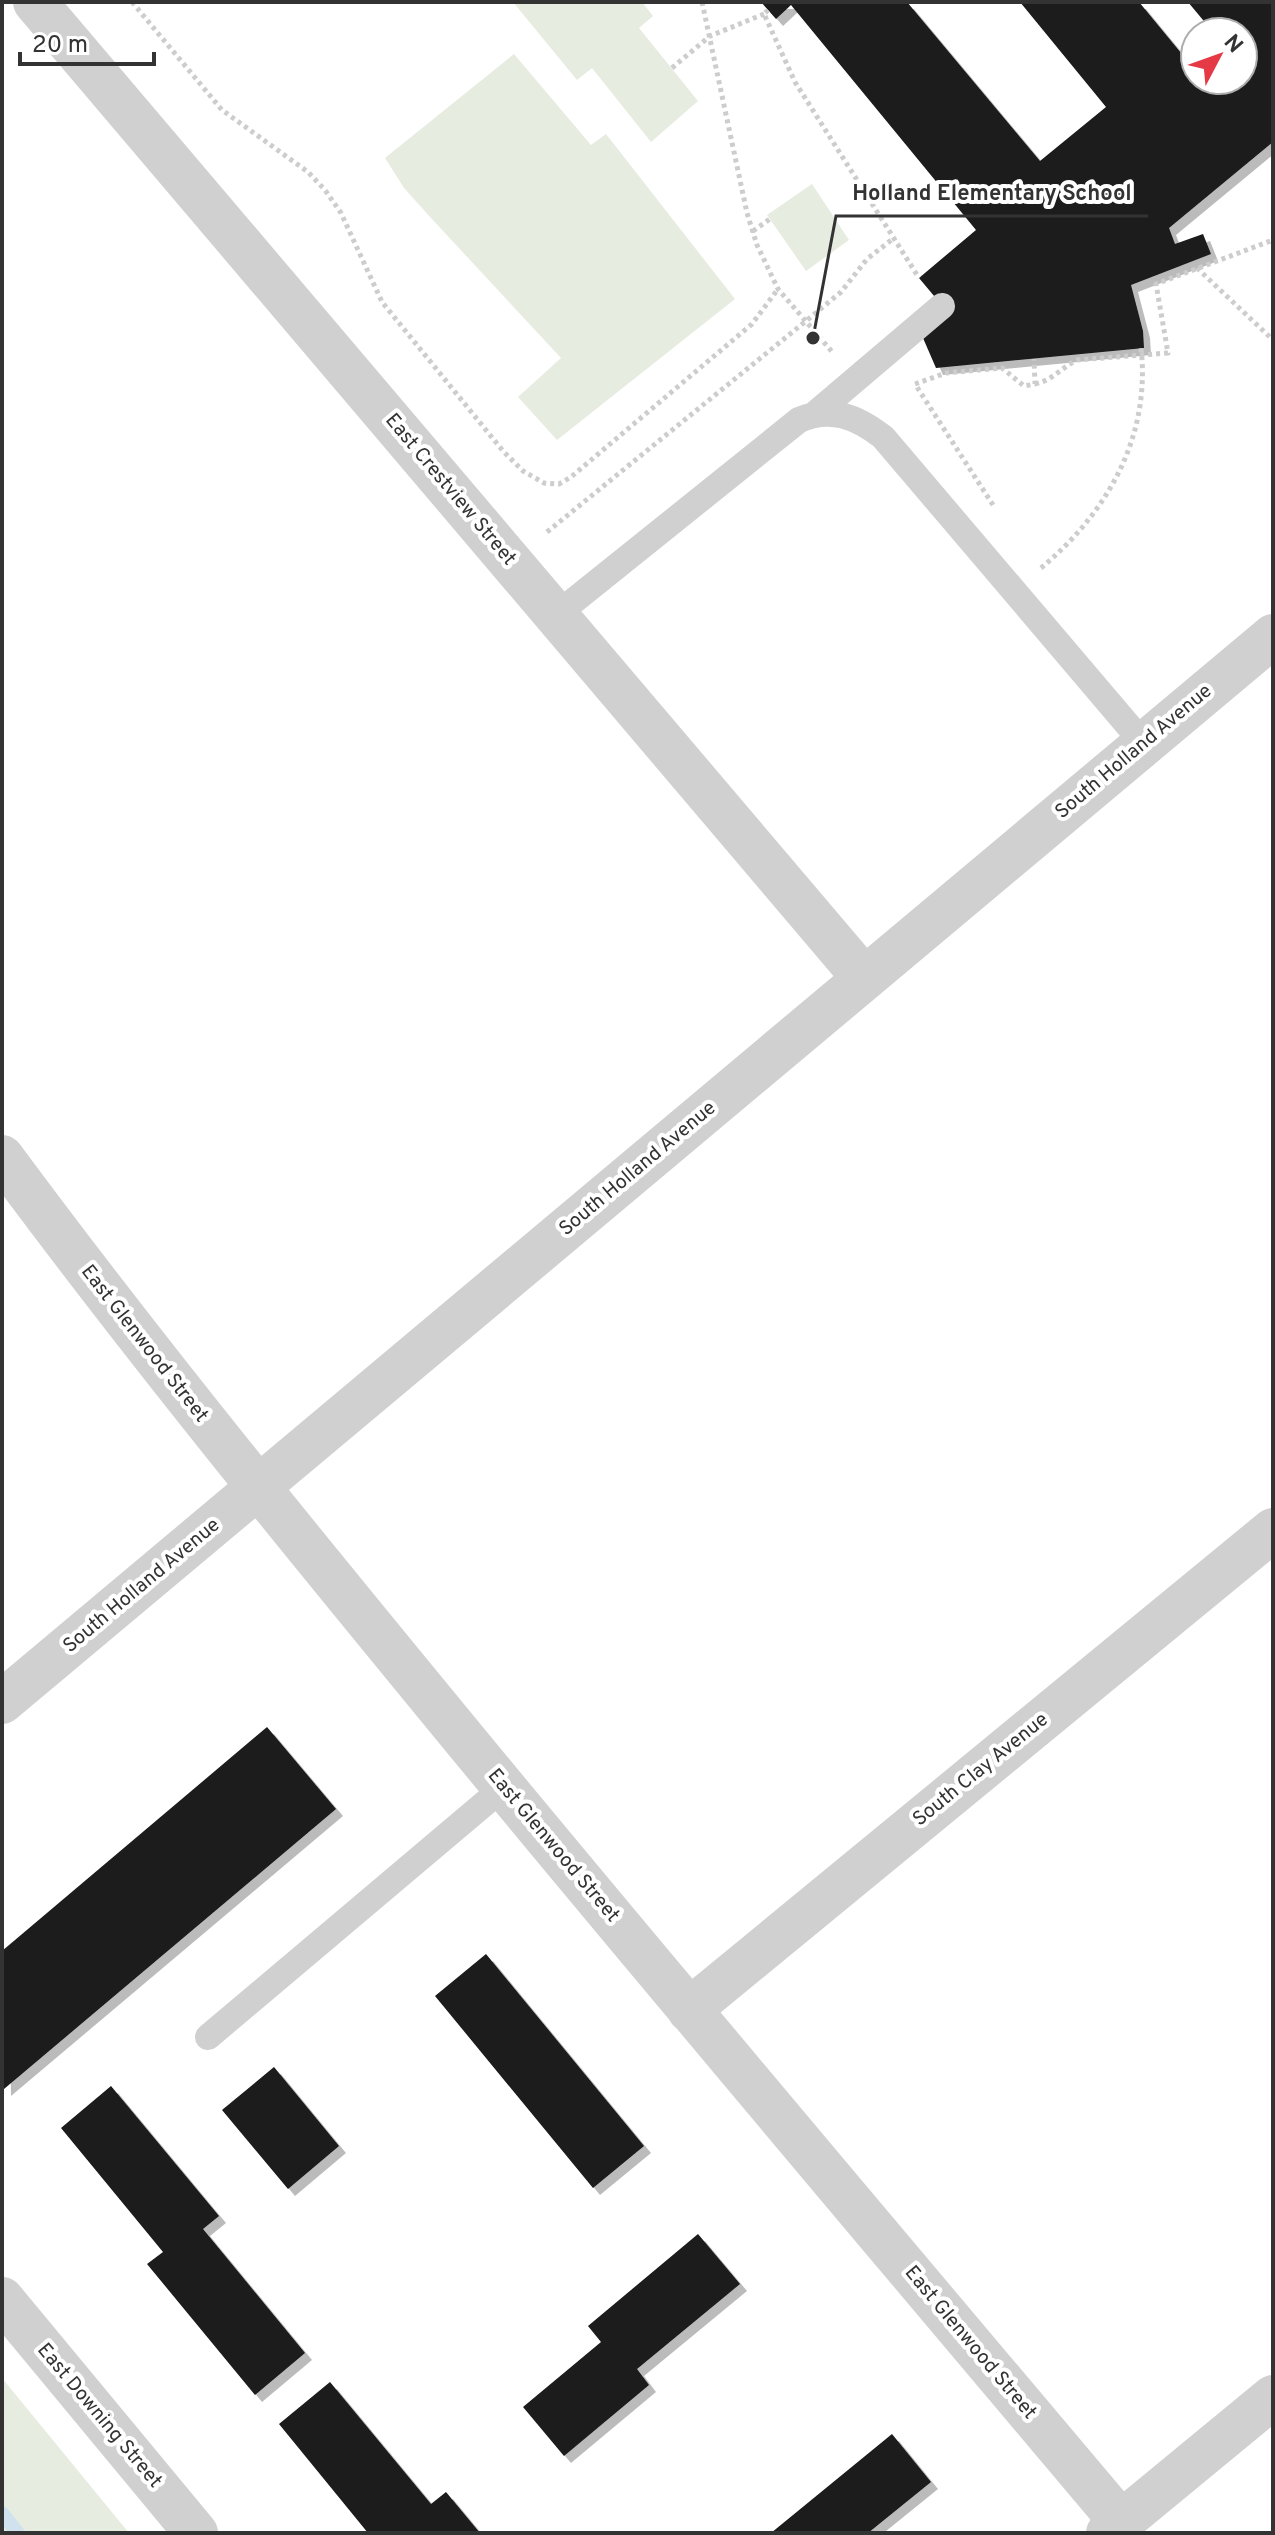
<svg xmlns="http://www.w3.org/2000/svg" width="1275" height="2535" viewBox="0 0 1275 2535" font-family="Overpass,sans-serif">
	<style>
		.green { fill: #e6ecdf }
		.lines { fill: none; stroke-linecap: round; stroke-linejoin: round }
		.stream { stroke: #cfe2ee; stroke-width: 14 }
		.building { fill: #1a1a1a; filter: url(#shadow) }
		.path { stroke: #cdcdcd; stroke-width: 5; stroke-dasharray: 4 4; stroke-linecap: butt }
		.service { stroke: #d0d0d0; stroke-width: 26 }
		.minor { stroke: #d0d0d0; stroke-width: 44 }
		.labels { text-anchor: middle; dominant-baseline: central; stroke-width: 8; stroke-linejoin: round; paint-order: stroke }
		.street-label { font-size: 20px; fill: #333; stroke: #fff }
		.leader { fill: none; stroke: #333; stroke-width: 3 }
		.callout-dot { fill: #333; stroke: #fff; stroke-width: 3 }
		.callout-label { font-size: 22px; text-anchor: middle; font-weight: bold; fill: #333; stroke: #fff; stroke-width: 8; stroke-linejoin: round; paint-order: stroke }
	</style>
	<defs>
		<filter id="shadow"><feDropShadow dx="7" dy="7" stdDeviation="0" flood-color="#0004"/></filter>
	</defs>
	<rect width="100%" height="100%" fill="#fff"/>
	<!-- green -->
	<path class="green" d="M513,2H642L653,16L639,28L698,101L651,142L592,68L577,80Z
		M514,54L591,145L606,134L735,299L557,440L518,397L561,358L431,218L404,188L385,158Z
		M812,184L849,240L806,271L767,215Z
		M2,2378L129,2533H2Z"/>
	<g class="lines">
		<!-- stream -->
		<path class="stream" d="M2,2513L18,2533"/>
	</g>
	<!-- building -->
	<path class="building" d="M761,2H907L1040,161L1106,107L1020,2H1139L1195,70V80H1243V32H1213L1188,2H1273V142L1169,228L1175,244L1203,234L1211,254L1131,285L1143,331L1144,348L936,368L923,338L950,315L919,278L976,230L791,5L776,19Z
		M267,1727L336,1809L4,2089L2,1951Z
		M486,1954L644,2146L593,2188L435,1996Z
		M274,2067L339,2146L288,2189L222,2110Z
		M111,2086L219,2216L203,2229L305,2353L255,2395L147,2264L163,2252L61,2128Z
		M698,2234L740,2284L637,2369L649,2385L564,2456L523,2407L601,2342L588,2326Z
		M330,2382L431,2504L446,2492L480,2533H368L279,2424Z
		M892,2434L931,2482L868,2533H771Z"/>
	<g class="lines">
		<!-- path -->
		<path class="path" d="M132,2L222,110L308,172L325,190L341,213L382,302L503,451L523,471L544,483L559,484L571,477L752,324L778,289
			M702,2L747,213L757,245L778,289L834,354
			M768,10L764,14L795,82L919,278
			M672,68L710,36L764,14
			M753,231L770,219
			M1197,268L1273,340
			M1035,384C1053,380 1061,368 1077,360L1168,353L1156,284L1273,240
			M993,505L915,384L946,373L1002,368L1024,386L1035,384L1034,359
			M547,532L806,321L841,292L867,259L894,238
			M1041,568C1107,513 1151,437 1141,348"/>
		<!-- service -->
		<path class="service" d="M816,413L942,306
			M556,615L799,420C831,406 857,417 883,437L1144,744
			M208,2037L504,1787"/>
		<!-- minor -->
		<path class="minor" d="M35,2L864,978
			M2,1157C150,1357 307,1548 465,1740C682,2003 902,2262 1121,2522
			M2,1702L1273,636
			M689,2010L1273,1530
			M2,2299L196,2533
			M1108,2533L1273,2397"/>
	</g>
	<g class="labels">
		<!-- street labels -->
		<g class="street-label">
			<text transform="translate(450 490) rotate(50)">East Crestview Street</text>
			<text transform="translate(1134 752) rotate(-40)">South Holland Avenue</text>
			<text transform="translate(638 1169) rotate(-40)">South Holland Avenue</text>
			<text transform="translate(144 1344) rotate(52)">East Glenwood Street</text>
			<text transform="translate(142 1586) rotate(-40)">South Holland Avenue</text>
			<text transform="translate(981 1770) rotate(-39)">South Clay Avenue</text>
			<text transform="translate(553 1846) rotate(50)">East Glenwood Street</text>
			<text transform="translate(970 2343) rotate(50)">East Glenwood Street</text>
			<text transform="translate(99 2416) rotate(50)">East Downing Street</text>
		</g>
	</g>
	<!-- callouts -->
	<path class="leader" d="M813 338L836 216H1148"/>
	<circle class="callout-dot" cx="813" cy="338" r="8"/>
	<g class="callout-label">
		<text x="992" y="200">Holland Elementary School</text>
	</g>
	<!-- border -->
	<rect width="1275" height="2535" fill="none" stroke="#333333" stroke-width="8"/>
	<!-- north arrow -->
	<g transform="translate(1219 56) rotate(49)"><circle r="38" fill="#ffffff" stroke="#adadad" stroke-width="2"/>
	<path d="M0-6L14 30L0 20L-14 30Z" fill="#e63946"/>
	<text y="-12" font-size="22" font-weight="bold" text-anchor="middle" fill="#333333">N</text>
	</g>
	<!-- scale -->
	<path d="M20 52v12h134v-12" fill="none" stroke="#333333" stroke-width="4"/>
	<text x="32" y="52" font-size="24" fill="#333333" stroke="#ffffff" stroke-width="6" paint-order="stroke">20 m</text>
</svg>
